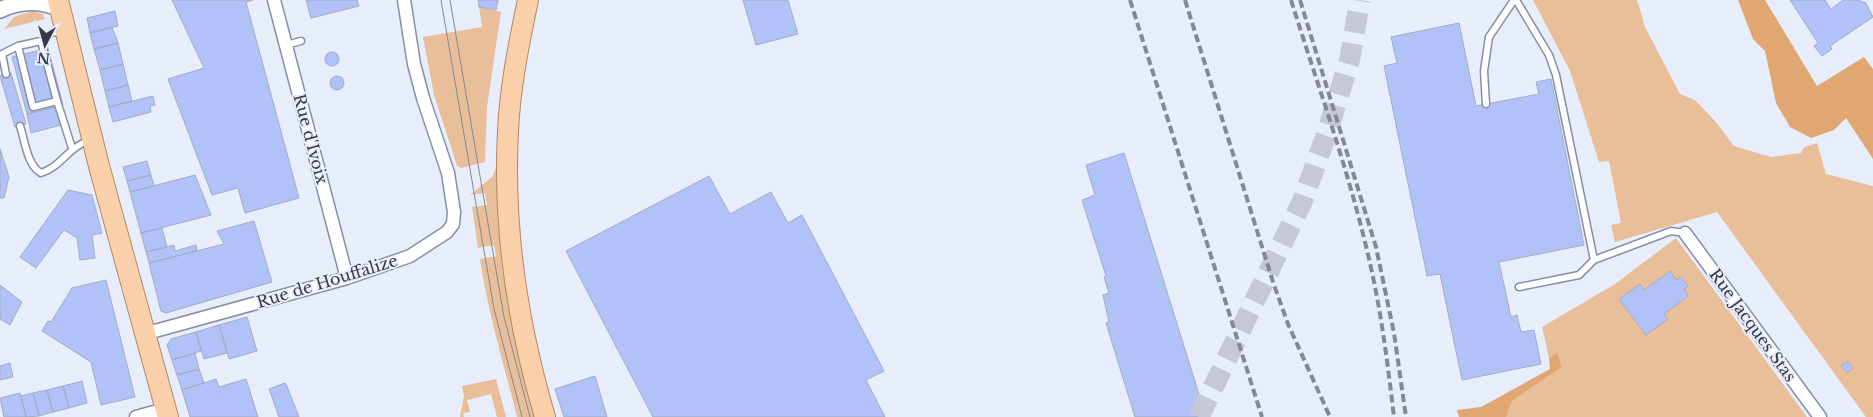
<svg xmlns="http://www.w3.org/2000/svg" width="1873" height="417" viewBox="0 0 1873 417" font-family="'Libre Baskerville',serif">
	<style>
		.green { fill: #e9bf9a }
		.forest { fill: #e0a772 }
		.building { fill: #b0c2f7; stroke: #a4acc3 }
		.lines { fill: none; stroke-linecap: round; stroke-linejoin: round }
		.trunk-tunnel { stroke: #c5c9d7; stroke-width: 21; stroke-dasharray: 21 11; stroke-linecap: butt }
		.service-casing { stroke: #868ea5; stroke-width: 9 }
		.minor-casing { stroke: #868ea5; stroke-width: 15 }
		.tertiary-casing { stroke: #868ea5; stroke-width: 18 }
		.primary-casing { stroke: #b38762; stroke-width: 22 }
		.service { stroke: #fff; stroke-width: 6 }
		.minor { stroke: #fff; stroke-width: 12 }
		.tertiary { stroke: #fff; stroke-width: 15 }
		.primary { stroke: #fad0aa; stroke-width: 20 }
		.tram { stroke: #848894; stroke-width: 1 }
		.rail { stroke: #848894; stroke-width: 4; stroke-dasharray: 8 4; stroke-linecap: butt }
		.labels { text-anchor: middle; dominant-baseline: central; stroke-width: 4; stroke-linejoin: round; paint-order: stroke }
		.street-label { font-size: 16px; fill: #373a44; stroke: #e8edfc }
	</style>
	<rect width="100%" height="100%" fill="#e8edfc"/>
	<!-- green -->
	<path class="green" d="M1533,0H1637L1645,27L1680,94L1695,100L1715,121L1734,146L1771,157L1801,153L1804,147L1817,143L1826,174L1873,186V417H1866L1717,212L1615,242L1611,225L1621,223L1609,161L1599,162L1570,71Z
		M479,7L501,12L487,107L485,162L461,168L457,166L434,95L423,37L482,27Z
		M32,11L43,14L45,19L4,29L14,17Z
		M497,164L538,417H517C504,365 488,313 480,259L496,256L494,245L478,248L472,207L487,205L485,193L470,195L493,176Z
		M1676,238L1807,417H1506L1512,401L1562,367L1557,354L1549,358L1542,327L1615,284Z
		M496,379L506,417H497L491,394L467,400L470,412L463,413L464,417H460L464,396L462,386Z"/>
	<!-- forest -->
	<path class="forest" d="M1738,0H1765L1817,86L1864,57L1873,69V159L1846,118L1834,130L1811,138L1790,127L1776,103L1765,51L1753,39Z
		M1557,353L1562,367L1512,401L1506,417H1459L1457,410L1481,407L1550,369L1549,358Z"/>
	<!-- building -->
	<path class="building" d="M172,0H253L246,2L299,198L245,213L238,188L212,195L168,79L204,68Z
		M306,0H357L359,6L311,18Z
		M478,0H498L496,10L479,7Z
		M743,0H788L798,34L756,45Z
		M1790,0H1825L1831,9L1843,0H1858L1866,3L1873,17L1830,46L1832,49L1822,56L1814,46L1818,43Z
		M115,11L118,26L90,33L87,18Z
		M1459,23L1476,106L1539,94L1536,82L1551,79L1584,245L1499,262L1511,317L1517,315L1521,332L1534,330L1541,364L1462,380L1440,274L1427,276L1384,66L1397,63L1391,37Z
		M112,27L118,43L94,49L90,33Z
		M118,43L123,64L100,70L94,49Z
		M48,48L63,105L27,114L12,57Z
		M325 59a7 7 0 1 1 14 0a7 7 0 1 1-14 0Z
		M123,64L128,85L105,91L100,70Z
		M11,73L26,124L15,127L0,76Z
		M330 83a7 7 0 1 1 14 0a7 7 0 1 1-14 0Z
		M128,85L132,101L109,107L105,91Z
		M153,96L155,105L150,106L151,112L113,122L109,107Z
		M56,107L61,125L31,133L27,114Z
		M0,149L9,177L4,198H0Z
		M1124,153L1206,417H1135L1106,323L1109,322L1103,295L1109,293L1104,277L1106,276L1082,200L1095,195L1086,165Z
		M147,161L151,175L127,181L123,167Z
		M151,175L154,186L130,192L127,181Z
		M195,175L211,215L141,233L130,192Z
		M709,176L730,214L771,192L788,223L802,215L884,371L866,380L885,417H653L566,251Z
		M68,190L92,195L102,233L92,235L95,258L80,260L77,238L64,230L36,268L20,257Z
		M254,221L272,282L166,313L161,311L149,263L224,244L217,231Z
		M162,228L167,247L146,252L141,233Z
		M174,245L175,251L196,245L197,251L149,263L146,252Z
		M1670,271L1676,280L1681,277L1688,286L1684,289L1688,296L1664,314L1668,319L1646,335L1619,299L1640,284L1644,290Z
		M106,280L135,397L101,405L91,362L42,331L48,321L51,322L72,288Z
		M0,285L22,302L10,325L0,319Z
		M247,317L257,351L229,359L219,325Z
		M219,325L227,353L204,359L196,332Z
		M196,332L201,351L172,360L167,345L171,339Z
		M195,353L199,369L177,375L172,360Z
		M1848,361L1853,368L1847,373L1841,366Z
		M10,363L13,377L0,380V366Z
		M199,369L204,383L182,390L177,375Z
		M595,376L607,417H564L555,389Z
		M216,379L219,387L246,379L258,417H190L182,390Z
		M82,381L87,403L69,408L63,386Z
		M285,383L286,384L299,417H279L269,389Z
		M63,386L69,408L53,412L47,390Z
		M47,390L53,412L39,416L33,393Z
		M20,393L26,417H4L0,398Z
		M33,393L39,416L26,417L21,396Z"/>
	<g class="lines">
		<!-- trunk-tunnel -->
		<path class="trunk-tunnel" d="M1199,417L1302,202L1328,130L1350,58L1360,0"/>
		<!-- service casing -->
		<g class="service-casing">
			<path id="service" d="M1516,0L1549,55L1556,75L1594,260L1671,231L1685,233
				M62,31L51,33L41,41L57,101L72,148
				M286,45L301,41
				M18,46L33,107L57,101
				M6,74L2,54L18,46L41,41
				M1486,104L1484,71L1489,37L1514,0
				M20,126C25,141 27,165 41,173C61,167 68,147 90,140
				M1519,287L1579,275L1594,260"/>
		</g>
		<!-- minor casing -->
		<g class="minor-casing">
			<path id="minor" d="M274,0L347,278
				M1685,233L1820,417
				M144,334L347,278L410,256L447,232L453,224L454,212L448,173L423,98L414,64L404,0
				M136,417L165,409"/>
		</g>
		<!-- tertiary casing -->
		<g class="tertiary-casing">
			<path id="tertiary" d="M0,10C21,0 40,0 60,9"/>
		</g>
		<!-- primary casing -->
		<g class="primary-casing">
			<path id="primary" d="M58,0L99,166L168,417
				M528,0C519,43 510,87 508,131C503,227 518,326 545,417"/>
		</g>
		<!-- service -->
		<use href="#service" class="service"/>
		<!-- minor -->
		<use href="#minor" class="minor"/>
		<!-- tertiary -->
		<use href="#tertiary" class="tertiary"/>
		<!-- primary -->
		<use href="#primary" class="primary"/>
		<!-- tram -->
		<path class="tram" d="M441,0L494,309L522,417
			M450,0L504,317L530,417"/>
		<!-- rail -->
		<path class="rail" d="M1130,0L1262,417
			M1185,0L1273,282L1288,324L1330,417
			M1291,0C1321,96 1357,193 1376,292C1384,334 1389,375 1394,417
			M1300,0L1376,247L1394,333L1406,417"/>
	</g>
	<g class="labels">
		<!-- street labels -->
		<g class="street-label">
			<text transform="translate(311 139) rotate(75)">Rue d'Ivoix</text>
			<text transform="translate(327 281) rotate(-17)">Rue de Houffalize</text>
			<text transform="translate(1753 325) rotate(54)">Rue Jacques Stas</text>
		</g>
	</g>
	<!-- north arrow -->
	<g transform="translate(45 45) rotate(186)" stroke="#e8edfc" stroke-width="4" paint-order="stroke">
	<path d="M0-4L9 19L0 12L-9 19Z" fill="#373a44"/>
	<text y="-8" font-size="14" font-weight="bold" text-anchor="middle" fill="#373a44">N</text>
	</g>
</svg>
